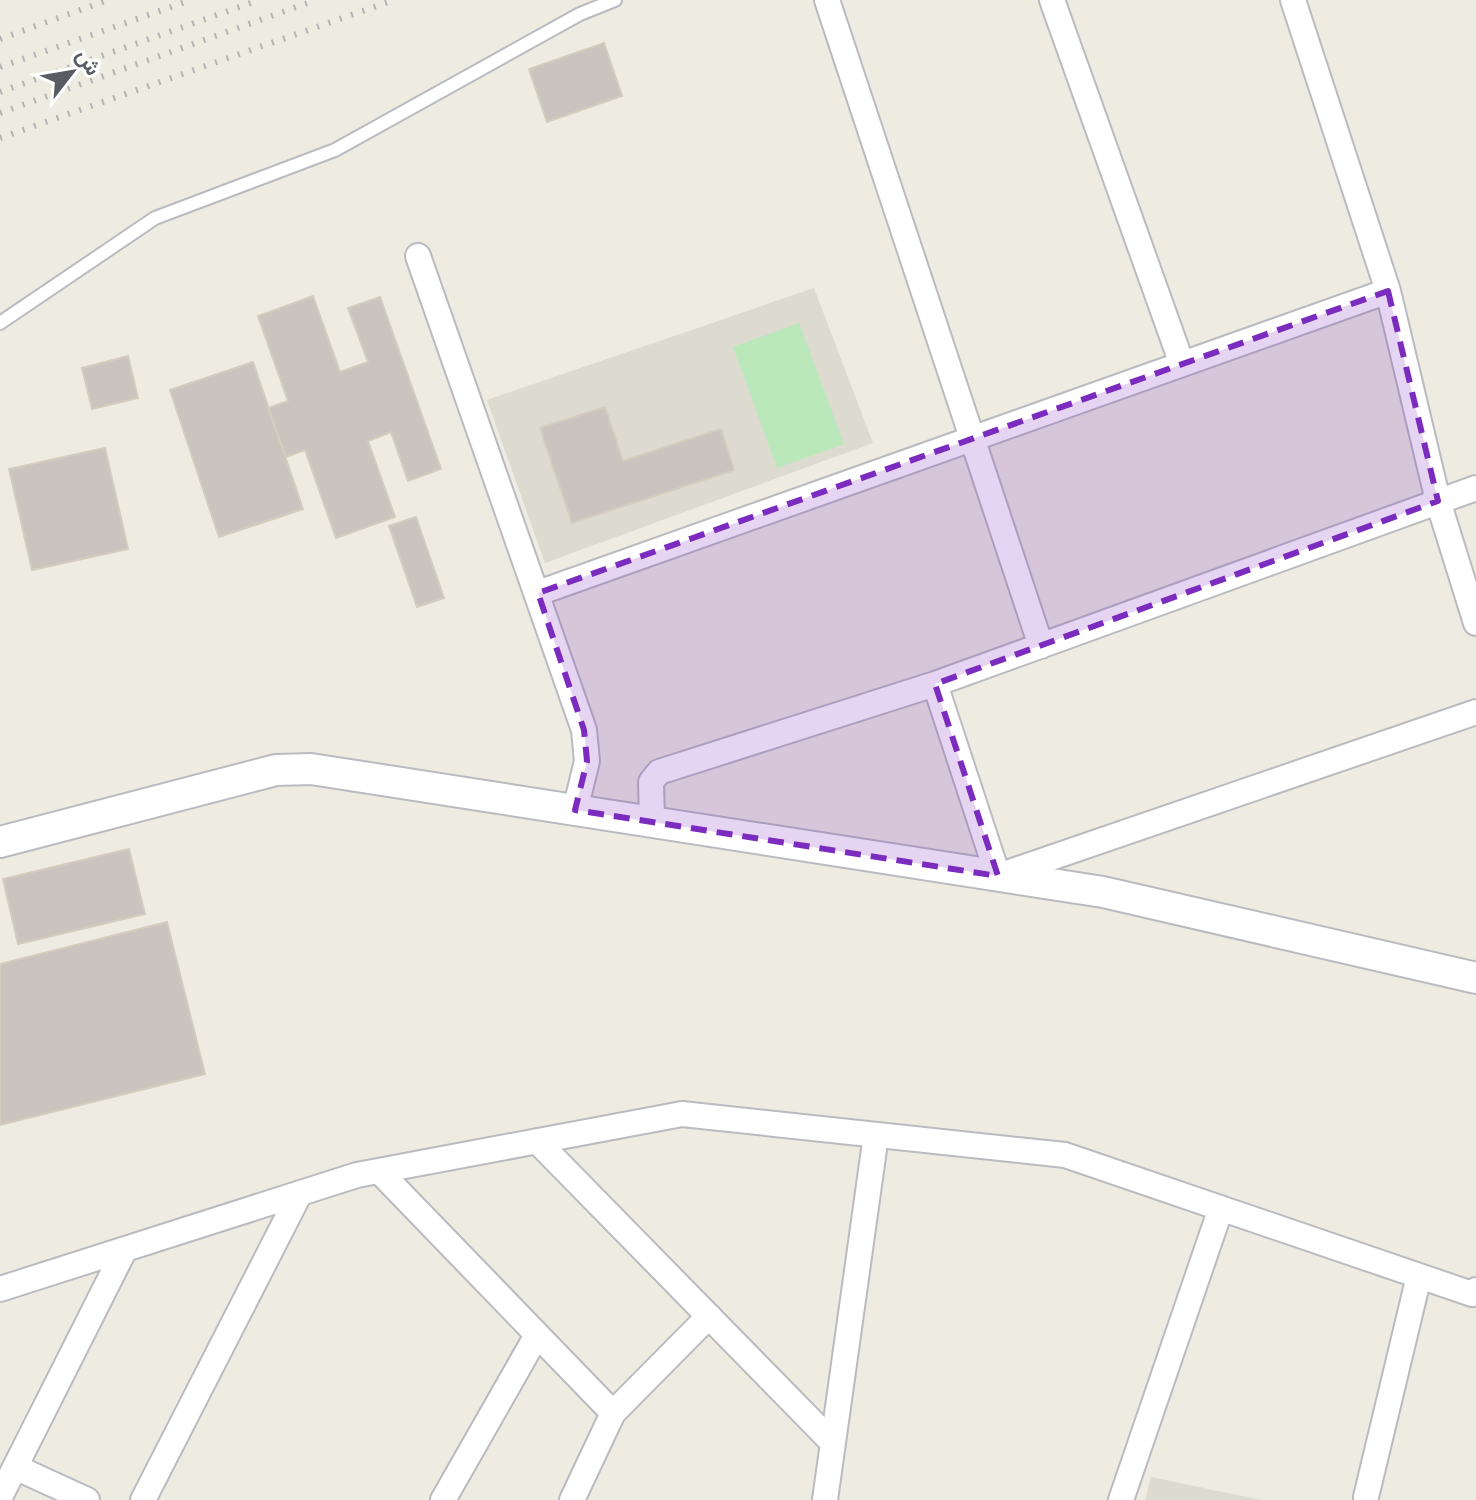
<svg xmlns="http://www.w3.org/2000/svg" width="1476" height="1500" viewBox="0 0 1476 1500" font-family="'Varela Round',Vazirmatn,sans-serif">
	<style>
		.education { fill: #dddacf }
		.green { fill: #bae8bb }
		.building { fill: #c9c4bd; stroke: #d3cdbe; stroke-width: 2 }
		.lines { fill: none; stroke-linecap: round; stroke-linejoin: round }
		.service-casing { stroke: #b9bbc1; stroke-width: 16 }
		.minor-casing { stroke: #b9bbc1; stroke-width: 28 }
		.tertiary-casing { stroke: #b9bbc1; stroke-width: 34 }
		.service { stroke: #fff; stroke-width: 12 }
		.minor { stroke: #fff; stroke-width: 24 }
		.tertiary { stroke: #fff; stroke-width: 30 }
		.rail { stroke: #b3b4b4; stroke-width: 6; stroke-dasharray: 2 10; stroke-linecap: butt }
		.marked { fill: #7b2cbf; fill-opacity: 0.2; stroke: #7b2cbf; stroke-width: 6; stroke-dasharray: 16 10; stroke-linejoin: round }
	</style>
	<rect width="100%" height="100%" fill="#eeebe0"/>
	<!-- education -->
	<path class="education" d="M814,288L873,443L545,563L487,400Z
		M1151,1477L1261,1500H1145Z"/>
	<!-- green -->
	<path class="green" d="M799,323L844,444L777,468L733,347Z"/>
	<!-- building -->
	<path class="building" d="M604,43L622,96L547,122L529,69Z
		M313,296L340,372L368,362L348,308L380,297L441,469L408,481L391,432L368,441L395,517L336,538L305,450L286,457L268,408L288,401L258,316Z
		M128,356L138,398L92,409L82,368Z
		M253,362L303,509L219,537L170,390Z
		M605,407L623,461L721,429L734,470L572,523L540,428Z
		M105,448L128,549L32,570L9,469Z
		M416,517L444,598L417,607L389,526Z
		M129,849L145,914L18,944L3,879Z
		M167,922L205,1074L0,1125V964Z"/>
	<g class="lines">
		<!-- service casing -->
		<g class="service-casing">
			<path id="service" d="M0,323L155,218L335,150L580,14L615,0"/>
		</g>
		<!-- minor casing -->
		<g class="minor-casing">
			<path id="minor" d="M827,0L1041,646
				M1052,0L1182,364
				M1293,0L1388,291L1438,501L1476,623
				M418,256L584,730L587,761L575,810
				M538,593L1388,291
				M935,684L998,876L1476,712
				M652,823L651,782L659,772L935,684L1476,488
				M537,1141L833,1443
				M379,1171L613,1413
				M0,1289L357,1175L682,1114L1065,1155L1472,1294L1476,1290
				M15,1467L87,1500
				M0,1497L125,1249
				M1366,1497L1419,1276
				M143,1500L300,1193
				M443,1500L537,1335
				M572,1500L613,1413L709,1316
				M825,1500L876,1135
				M1121,1500L1221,1208"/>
		</g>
		<!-- tertiary casing -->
		<g class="tertiary-casing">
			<path id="tertiary" d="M0,842L276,770L311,769L1103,892L1476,978"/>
		</g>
		<!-- service -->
		<use href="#service" class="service"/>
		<!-- minor -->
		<use href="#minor" class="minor"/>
		<!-- tertiary -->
		<use href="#tertiary" class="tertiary"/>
		<!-- rail -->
		<path class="rail" d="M0,39L108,0
			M0,67L191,0
			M0,92L259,0
			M0,113L316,0
			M0,138L394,0"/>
	</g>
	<!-- marked area -->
	<path class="marked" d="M1388,291L1438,501L935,684L998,876L575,810L587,761L584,730L538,593Z"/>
	<!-- north arrow -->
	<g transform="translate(72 72) rotate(59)" stroke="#ffffff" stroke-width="6" paint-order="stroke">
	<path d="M0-6L14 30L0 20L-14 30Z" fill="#595d63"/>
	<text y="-12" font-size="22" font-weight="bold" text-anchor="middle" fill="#595d63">ش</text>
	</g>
</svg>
